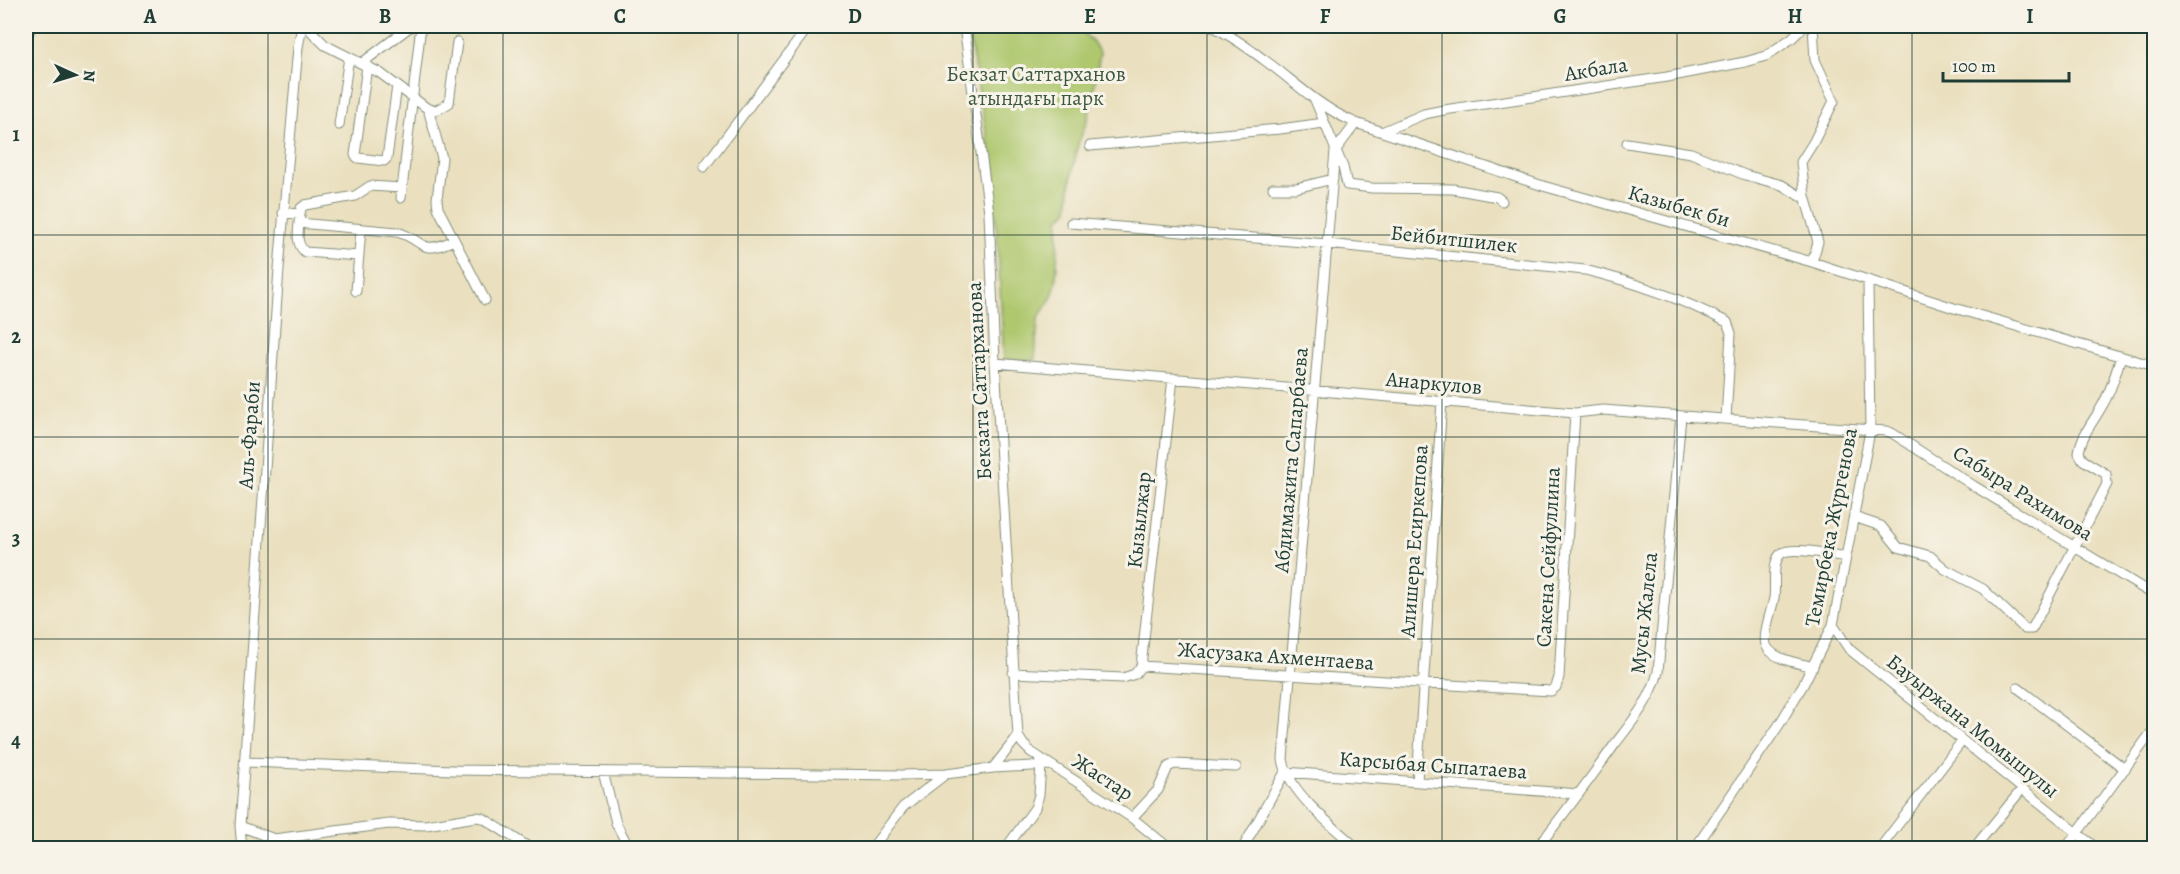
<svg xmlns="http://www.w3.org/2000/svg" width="2180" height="874" viewBox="0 0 2180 874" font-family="Alegreya,serif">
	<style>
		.green { fill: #afc86e; stroke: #678251; stroke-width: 1.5 }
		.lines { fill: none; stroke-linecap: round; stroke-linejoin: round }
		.minor-casing { stroke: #848e7a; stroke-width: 11 }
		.minor { stroke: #fff; stroke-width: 9 }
		.grid { fill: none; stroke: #1f3d34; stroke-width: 1.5; stroke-opacity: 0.55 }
		.labels { text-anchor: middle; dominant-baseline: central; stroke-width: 6; stroke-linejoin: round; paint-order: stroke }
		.street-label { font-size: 21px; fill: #1f3d34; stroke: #f7f3e8 }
		.park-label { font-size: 21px; fill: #3c5940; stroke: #f7f3e8 }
		.neatline { fill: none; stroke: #1f3d34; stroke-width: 2 }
		.grid-label { font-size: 20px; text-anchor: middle; font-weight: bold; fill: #1f3d34 }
	</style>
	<rect width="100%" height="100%" fill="#f7f3e8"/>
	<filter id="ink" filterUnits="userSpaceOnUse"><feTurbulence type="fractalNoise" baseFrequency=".0167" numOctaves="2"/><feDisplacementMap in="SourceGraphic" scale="12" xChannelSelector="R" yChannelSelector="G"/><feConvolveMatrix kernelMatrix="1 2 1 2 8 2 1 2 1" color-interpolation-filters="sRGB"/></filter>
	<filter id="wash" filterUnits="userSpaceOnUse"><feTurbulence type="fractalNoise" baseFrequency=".008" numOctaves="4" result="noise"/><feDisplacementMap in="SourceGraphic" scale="24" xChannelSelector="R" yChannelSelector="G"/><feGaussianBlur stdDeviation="1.35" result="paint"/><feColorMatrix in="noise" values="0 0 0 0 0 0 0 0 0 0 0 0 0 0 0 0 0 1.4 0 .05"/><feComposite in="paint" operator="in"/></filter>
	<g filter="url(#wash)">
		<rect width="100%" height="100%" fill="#eae0bf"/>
		<!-- green -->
		<path class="green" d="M967,26H1076L1093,42L1100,53L1089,115L1078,144L1071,179L1068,210L1059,219L1056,283L1052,297L1038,318L1035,360H1004L997,234L989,147Z"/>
	</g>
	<g filter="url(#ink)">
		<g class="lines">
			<!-- minor casing -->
			<g class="minor-casing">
				<path id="minor" d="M306,26L325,45L380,73L428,109L437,110L449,103L457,42
					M964,26L989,212L995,363L1018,736L1023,744L1031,752L1132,818L1169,848
					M1212,26C1230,35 1247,47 1263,59C1294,81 1320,108 1356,123L1543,186L1812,262L1954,308L2154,366
					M26,38L32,26
					M362,63L411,26
					M367,66L355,155L358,158L384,161L387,158L397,86
					M1315,100L1343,167L1347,185L1372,188L1453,189L1497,197L1502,201
					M428,109L442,158L437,199L438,208L485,300
					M339,125L349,57
					M1384,131L1424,114L1444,110L1667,77L1745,62L1766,56L1792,38L1804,26
					M1627,143L1691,153L1745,175L1782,185L1800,196H1805
					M1090,146L1280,129L1324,123
					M1335,151L1283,759C1288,793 1332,825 1357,848
					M1335,151L1356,123
					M704,167L809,26
					M1273,188H1296L1333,179
					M401,198L420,34
					M283,213L300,214L299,223L397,232C426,240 418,257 454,240
					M300,214L301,208L305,205L355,196L370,186L402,188
					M299,223C298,234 296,244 305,252L359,256
					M1071,223L1327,244L1585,270C1634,282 1682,299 1727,322L1731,333L1726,419
					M1812,262L1818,242L1805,196L1801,162L1813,143L1834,101L1815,60L1813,26
					M356,291L361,229
					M995,363L1575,413L1603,410L1886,431L1892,433L1974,486L2154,595
					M1854,517L1881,526L1898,547L1930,556L1945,569L1983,589L2025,629H2032L2107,484L2106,474L2083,460L2079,453C2081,435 2094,421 2102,406C2111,391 2116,373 2121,356
					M1833,625L1849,649L2096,848
					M1141,666L1551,691L1556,687L1559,677L1575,413
					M1141,666L1173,378
					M1813,667C1800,663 1774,660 1767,647C1761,637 1772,610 1774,598C1776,586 1771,560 1782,553C1793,546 1832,555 1846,557
					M1013,673L1123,678L1135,674L1141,666
					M2018,688L2125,769
					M245,762L453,770L901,775L946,774L993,768L1051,765
					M993,768L1018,736
					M603,772L616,823L629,848
					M1285,772L1579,794
					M1417,781L1442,401
					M1132,818L1158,790L1168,767L1174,764L1236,767
					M240,826L274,839L389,824L426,825L476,817L483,818L530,848
					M242,848L240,826L279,269L298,47L302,26
					M872,848L903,807L946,774
					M1006,848L1035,808L1039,795L1041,764
					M1243,848L1285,772
					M1537,848C1564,814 1590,779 1615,744C1632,722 1651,700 1658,672L1681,416
					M1695,848L1779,725L1803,685L1833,625L1870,431L1868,282
					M1880,848L1962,741
					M1974,848L2022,789
					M2066,848L2154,729"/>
			</g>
			<!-- minor -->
			<use href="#minor" class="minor"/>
		</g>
	</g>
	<!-- grid -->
	<path class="grid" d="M268,26V848M503,26V848M738,26V848M973,26V848M1207,26V848M1442,26V848M1677,26V848M1912,26V848M26,235H2154M26,437H2154M26,639H2154"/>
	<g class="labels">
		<!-- street labels -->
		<g class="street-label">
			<text transform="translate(1596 69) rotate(-9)">Акбала</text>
			<text transform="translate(1679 206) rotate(16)">Казыбек би</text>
			<text transform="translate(1454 239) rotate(6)">Бейбитшилек</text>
			<text transform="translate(979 381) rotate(-93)">Бекзата Саттарханова</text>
			<text transform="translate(1434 383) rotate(5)">Анаркулов</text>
			<text transform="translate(249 435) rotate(-86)">Аль-Фараби</text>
			<text transform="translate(1291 460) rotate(-85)">Абдимажита Сапарбаева</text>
			<text transform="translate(2023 493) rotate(32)">Сабыра Рахимова</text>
			<text transform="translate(1139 520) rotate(-84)">Кызылжар</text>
			<text transform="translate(1831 527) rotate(-79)">Темирбека Жүргенова</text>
			<text transform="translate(1414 541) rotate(-86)">Алишера Есиркепова</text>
			<text transform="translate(1548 557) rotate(-87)">Сакена Сейфуллина</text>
			<text transform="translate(1644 613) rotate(-84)">Мусы Жалела</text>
			<text transform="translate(1276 656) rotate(4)">Жасузака Ахментаева</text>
			<text transform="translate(1973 726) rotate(39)">Бауыржана Момышулы</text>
			<text transform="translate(1433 765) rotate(4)">Карсыбая Сыпатаева</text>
			<text transform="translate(1103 777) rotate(33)">Жастар</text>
		</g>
		<!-- park labels -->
		<g class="park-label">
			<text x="1036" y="74">Бекзат Саттарханов<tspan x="1036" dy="24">атындағы парк</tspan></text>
		</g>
	</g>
	<!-- margin -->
	<rect width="2180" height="874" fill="none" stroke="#f7f3e8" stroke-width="66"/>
	<!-- north arrow -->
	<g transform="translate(75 75) rotate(94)" stroke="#f7f3e8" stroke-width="4.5" paint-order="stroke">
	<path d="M0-4.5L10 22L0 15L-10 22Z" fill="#1f3d34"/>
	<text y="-9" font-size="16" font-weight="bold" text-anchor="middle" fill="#1f3d34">N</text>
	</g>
	<!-- scale -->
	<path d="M1943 72v9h126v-9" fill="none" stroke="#1f3d34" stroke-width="3"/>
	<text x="1952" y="72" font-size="18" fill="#1f3d34" stroke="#f7f3e8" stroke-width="4.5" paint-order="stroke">100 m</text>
	<rect x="33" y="33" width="2114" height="808" class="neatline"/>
	<g class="grid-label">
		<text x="150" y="23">A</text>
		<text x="385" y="23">B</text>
		<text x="620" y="23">C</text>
		<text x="855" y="23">D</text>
		<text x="1090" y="23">E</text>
		<text x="1325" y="23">F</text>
		<text x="1560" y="23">G</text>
		<text x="1795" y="23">H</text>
		<text x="2030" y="23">I</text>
		<text x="16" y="141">1</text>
		<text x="16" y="343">2</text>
		<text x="16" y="545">3</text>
		<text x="16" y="747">4</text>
	</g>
</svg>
